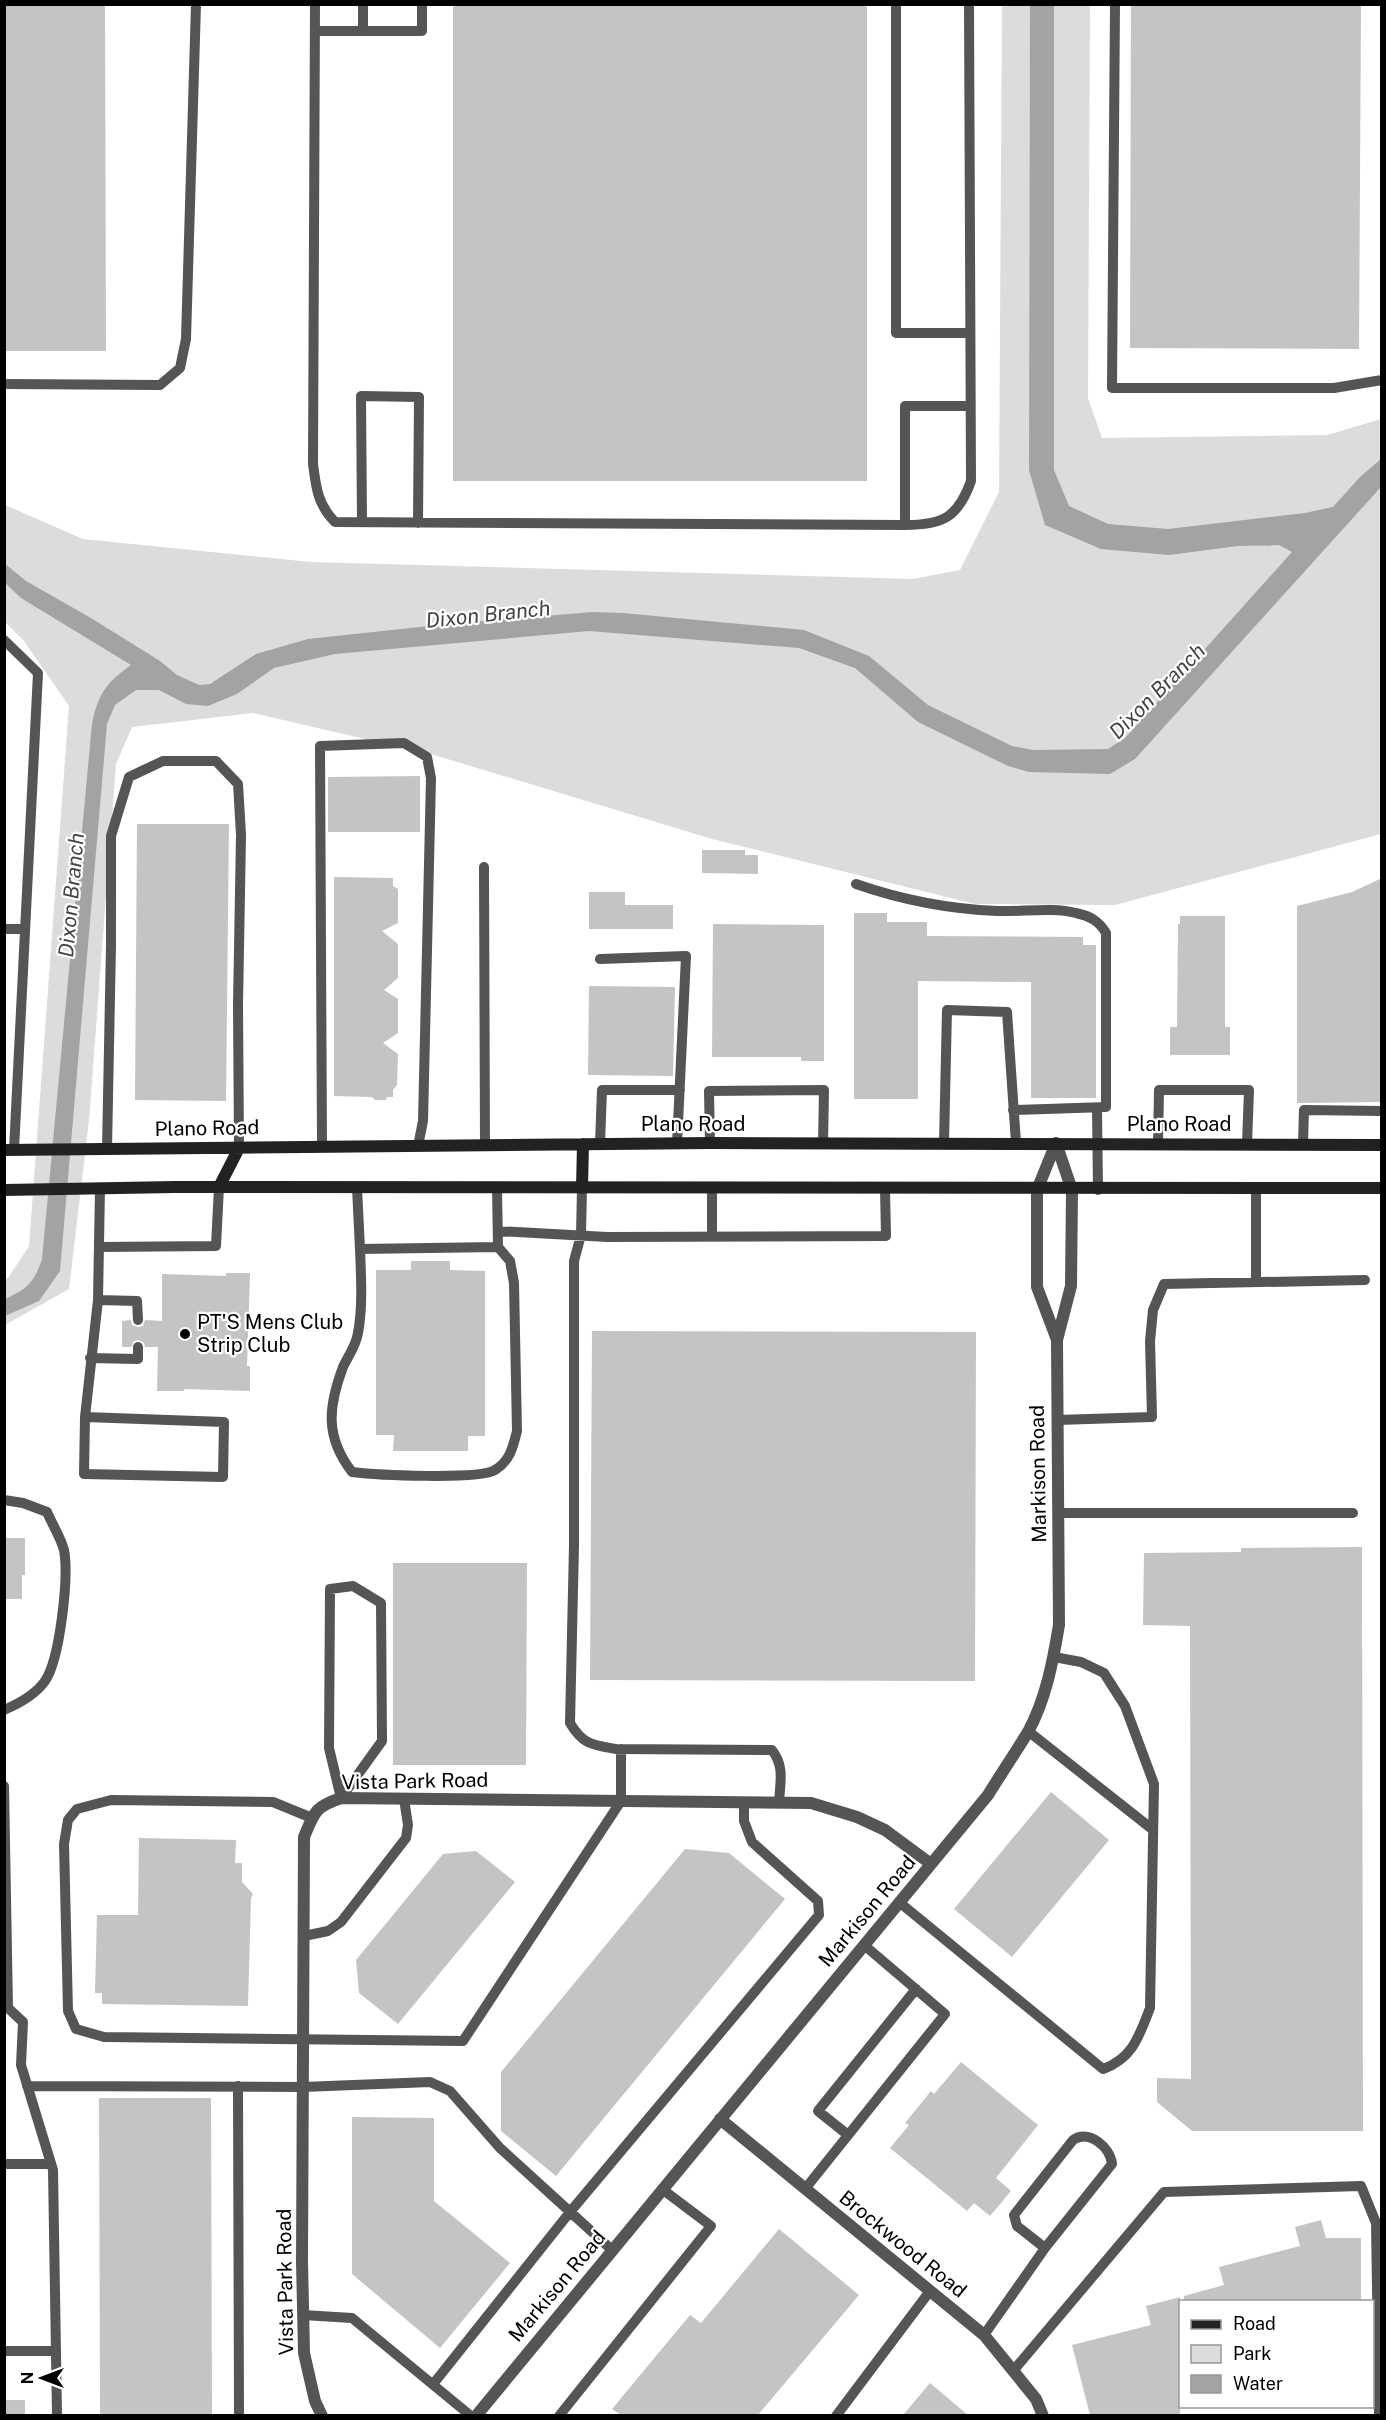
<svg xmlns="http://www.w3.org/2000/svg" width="1386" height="2420" viewBox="0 0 1386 2420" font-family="'Public Sans',sans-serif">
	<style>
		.green { fill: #dcdcdc }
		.water { fill: #a3a3a3 }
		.building { fill: #c4c4c4 }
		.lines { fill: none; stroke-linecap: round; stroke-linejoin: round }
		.service { stroke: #555; stroke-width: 10 }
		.minor { stroke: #555; stroke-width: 12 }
		.secondary { stroke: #222; stroke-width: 12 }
		.poi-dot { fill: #000; stroke: #fff; stroke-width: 2 }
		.labels { text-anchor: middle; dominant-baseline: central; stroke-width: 4.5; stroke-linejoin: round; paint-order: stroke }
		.street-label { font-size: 20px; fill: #000; stroke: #fff }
		.poi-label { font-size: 20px; fill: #000; stroke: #fff; text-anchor: start }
		.water-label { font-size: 21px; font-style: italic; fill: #444; stroke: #fff }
	</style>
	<rect width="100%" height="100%" fill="#fff"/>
	<!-- green -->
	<path class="green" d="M1002,5H1090L1088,398L1102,438L1327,435L1381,419V834L1115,905L975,904L712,839L434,755L253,713L132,727L116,764L89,1120L69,1289L5,1325V1278H8L29,1246L69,706L24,641L5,622V505L83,539L311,562L913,579L960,570L999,492Z"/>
	<!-- water -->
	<path class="water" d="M1030,5H1054V470L1069,506L1108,524L1168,529L1305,513L1333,507L1360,477L1381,459V487L1135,759L1110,774L1029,772L1008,766L918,722L855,668L799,648L589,631L335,654L274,668L237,694L208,706L186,704L159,690H136L115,705L107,724L60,1271L39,1301L5,1316V1299C27,1289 34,1283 42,1259L92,724C98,694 106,683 131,665L21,598L5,583L4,563L26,581L91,618L160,661L177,675L199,685L210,684L256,654L308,639L457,623L593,612L623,613L804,630L869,656L928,705L1012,746L1033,750L1108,749L1125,738L1292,552L1279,545L1238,546L1169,555L1101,549L1045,525L1029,470Z"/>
	<!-- building -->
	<path class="building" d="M4,4H105L106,351H4Z
		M453,4H867V481H453Z
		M1131,4H1361L1359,349L1130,348Z
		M420,776V832H328V777Z
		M137,824H229L226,1101L135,1100Z
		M702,850H745V855H758V874L702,873Z
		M334,877L393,878V886L398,889V923L382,931L398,944V978L384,990L398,999V1033L383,1043L398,1054L397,1085L393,1090V1097H387L386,1100H375L372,1097L334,1096Z
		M1382,878V1102L1297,1103V906L1352,892Z
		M589,892H625V905H673V929H589Z
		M854,913H887V922H927V936L1083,937V945H1096V1098H1031V982L918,981V1099H854Z
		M1180,916H1225V1027H1230V1055H1170V1027H1177L1178,924H1180Z
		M713,924L824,925V1061H801V1057H712Z
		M589,986L675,987L673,1076L588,1075Z
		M411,1261H450V1270L485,1271V1436H468V1451H393L394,1435H376V1270H411Z
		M226,1273H250L247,1366H250V1391L184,1389V1391H157L158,1347H145L144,1343L139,1340L134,1341L131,1347H122V1321L131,1320L132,1325L138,1327L143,1326L145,1320L162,1321V1274L226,1276Z
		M592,1331L976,1332L975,1681L590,1680Z
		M4,1538H25V1575H22V1599H4Z
		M1362,1547L1363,2131H1192L1157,2102V2078L1191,2079L1190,1626L1143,1625L1144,1553L1241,1552V1548Z
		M393,1563H527L526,1765H393Z
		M1051,1792L1109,1840L1012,1957L954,1909Z
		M139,1838L236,1840L235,1863H242V1882L253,1894L251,1898L248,2006L102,2004V1993H95L97,1915H138Z
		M685,1849L729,1853L785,1899L556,2176L501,2131V2072Z
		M476,1851L515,1882L398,2024L359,1993L356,1960L443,1854Z
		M961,2062L1038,2125L996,2178L1011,2191L990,2216L974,2203L967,2211L890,2148L909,2125L905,2123L931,2091L934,2094Z
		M99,2098H211L212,2415H100Z
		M352,2117L434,2118V2201L510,2263L440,2348L352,2274Z
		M1321,2220L1326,2238H1361V2301H1184V2296L1224,2285L1219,2267L1300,2246L1295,2227Z
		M779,2229L859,2295L758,2415H621L612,2409L690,2315L701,2323Z
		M1180,2297V2415H1090L1072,2345L1151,2325L1146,2306Z
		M930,2383L968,2415H903Z
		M4,2400H25V2415H4Z"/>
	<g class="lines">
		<!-- service -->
		<path class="service" d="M315,4L313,464C316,488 318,505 335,522L905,525C942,525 958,518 971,481L969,4
			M363,4V31
			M896,4V333H970
			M1115,4L1112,388H1334L1382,380
			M315,31H422V4
			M4,384L160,385L180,368L186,339L196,4
			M362,522L361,396L419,397L418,523
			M905,525V406H970
			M4,640L38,673L14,1150
			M484,867L485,1146
			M856,884C902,900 949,909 997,911C1023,912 1052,907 1076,913C1090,916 1099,921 1106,933V1107L1013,1110
			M4,929H24
			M600,959L686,956L677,1144
			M1097,1108L1098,1190
			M710,1143L709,1091L824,1090L823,1144
			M944,1143L947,1010L1007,1012L1016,1143
			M600,1144L602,1090H680
			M1158,1144L1159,1090H1249L1247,1144
			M1303,1144L1304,1110L1382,1111
			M322,1147L320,746L404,743L427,757L431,778L423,1121L418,1146
			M107,1149L111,945V836L129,777L163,761H216L238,784L241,835L238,1005L239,1148
			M357,1188L360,1249L498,1247L497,1188
			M582,1188L581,1235L574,1261V1545L570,1723C583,1745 593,1745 616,1749L772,1750C785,1767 780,1782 779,1803
			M712,1189V1235
			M1256,1189V1282
			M498,1231L607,1237L886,1236L885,1189
			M100,1247L216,1246L219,1187
			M360,1249C361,1276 363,1306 358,1333C356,1346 348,1356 343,1367C328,1407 325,1437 352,1472C375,1475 479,1480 495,1470C510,1461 513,1447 517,1431L514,1283L510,1261L498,1247
			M98,1300L137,1301L138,1320
			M90,1358L138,1359V1347
			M85,1417L224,1422L223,1477L84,1474L85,1417L98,1300L100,1188
			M1057,1420L1152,1417L1150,1341L1153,1310L1164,1284L1365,1280
			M4,1500L23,1503L47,1512C52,1524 61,1538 64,1550C69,1577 60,1659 45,1681C36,1694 18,1704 4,1710
			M1058,1513H1353
			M353,1586L381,1603L382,1741L341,1798L329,1748L330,1589Z
			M1028,1731L1152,1829
			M4,1786L8,2008L23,2022L21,2065L53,2170L57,2416
			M312,1818L273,1802L111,1800L77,1809L68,1820L64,1844L68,2011L76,2029L104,2037L463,2041L621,1801V1749
			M899,1902L1103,2069C1133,2058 1139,2036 1150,2008L1154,1784L1125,1706L1104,1673L1081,1662L1054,1657
			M304,1936L328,1931L341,1922L406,1838L408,1825L404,1799
			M27,2086L303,2087L430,2082L450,2091L500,2148L612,2250
			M238,2086L239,2416
			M848,2135L818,2111L916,1989
			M4,2164H51
			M805,2189L945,2014L864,1945
			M303,2315L352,2318L471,2416
			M984,2335L1045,2248L1112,2164C1110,2147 1089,2129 1073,2140L1014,2215L1017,2226L1045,2248
			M4,2351H56
			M1013,2371L1164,2192L1361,2186L1376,2223L1379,2416
			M434,2383L570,2212L819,1915L818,1901L752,1842L744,1821V1802
			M559,2416L711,2226L662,2189
			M836,2416L930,2291"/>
		<!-- minor -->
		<path class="minor" d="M1056,1143L1037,1190V1287L1057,1340
			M720,2119L984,2335L1036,2399L1043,2416
			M322,2416L315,2401L304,2353L302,2261L304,1837C315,1811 315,1807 341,1798L811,1803L857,1817L885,1830L931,1864
			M476,2416L988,1795C1001,1774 1015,1753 1028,1732C1046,1699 1053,1661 1059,1625L1057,1340L1071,1286L1072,1190L1056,1143"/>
		<!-- secondary -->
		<path class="secondary" d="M4,1150L710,1143L1382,1145
			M219,1187L239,1148
			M582,1188L583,1144
			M4,1190L175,1187L1382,1188"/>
	</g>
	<!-- markers -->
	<circle class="poi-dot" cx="185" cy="1334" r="6"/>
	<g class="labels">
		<!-- street labels -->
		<g class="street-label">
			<text x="693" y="1124">Plano Road</text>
			<text x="1179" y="1124">Plano Road</text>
			<text transform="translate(207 1128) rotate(-1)">Plano Road</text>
			<text transform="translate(1038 1474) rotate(-91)">Markison Road</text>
			<text transform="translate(415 1781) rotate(-1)">Vista Park Road</text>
			<text transform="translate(867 1911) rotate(-50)">Markison Road</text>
			<text transform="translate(903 2244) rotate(39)">Brockwood Road</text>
			<text transform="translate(285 2282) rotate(-91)">Vista Park Road</text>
			<text transform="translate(557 2286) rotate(-50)">Markison Road</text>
		</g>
		<!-- poi labels -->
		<g class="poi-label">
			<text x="197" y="1322">PT'S Mens Club<tspan x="197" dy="23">Strip Club</tspan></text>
		</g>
		<!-- water labels -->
		<g class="water-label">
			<text transform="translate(488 614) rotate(-6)">Dixon Branch</text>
			<text transform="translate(1157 691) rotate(-45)">Dixon Branch</text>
			<text transform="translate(71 895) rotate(-85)">Dixon Branch</text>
		</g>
	</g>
	<!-- border -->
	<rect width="1386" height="2420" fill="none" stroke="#000000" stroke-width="12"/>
	<!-- legend -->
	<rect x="1179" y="2300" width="195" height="108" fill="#ffffff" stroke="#999999" stroke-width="1.5"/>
	<rect x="1191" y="2320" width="30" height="9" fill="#222222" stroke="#999999" stroke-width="1.5"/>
	<text x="1233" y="2330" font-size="18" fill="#000000">Road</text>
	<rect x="1191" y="2345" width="30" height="18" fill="#dcdcdc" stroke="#999999" stroke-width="1.5"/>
	<text x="1233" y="2360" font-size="18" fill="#000000">Park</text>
	<rect x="1191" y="2375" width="30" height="18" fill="#a3a3a3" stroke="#999999" stroke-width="1.5"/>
	<text x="1233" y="2390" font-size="18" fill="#000000">Water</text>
	<!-- north arrow -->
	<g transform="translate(42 2378) rotate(270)" stroke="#ffffff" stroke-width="4.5" paint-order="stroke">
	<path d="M0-4.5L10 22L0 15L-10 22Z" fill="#000000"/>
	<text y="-9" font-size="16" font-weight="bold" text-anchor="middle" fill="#000000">N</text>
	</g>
</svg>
